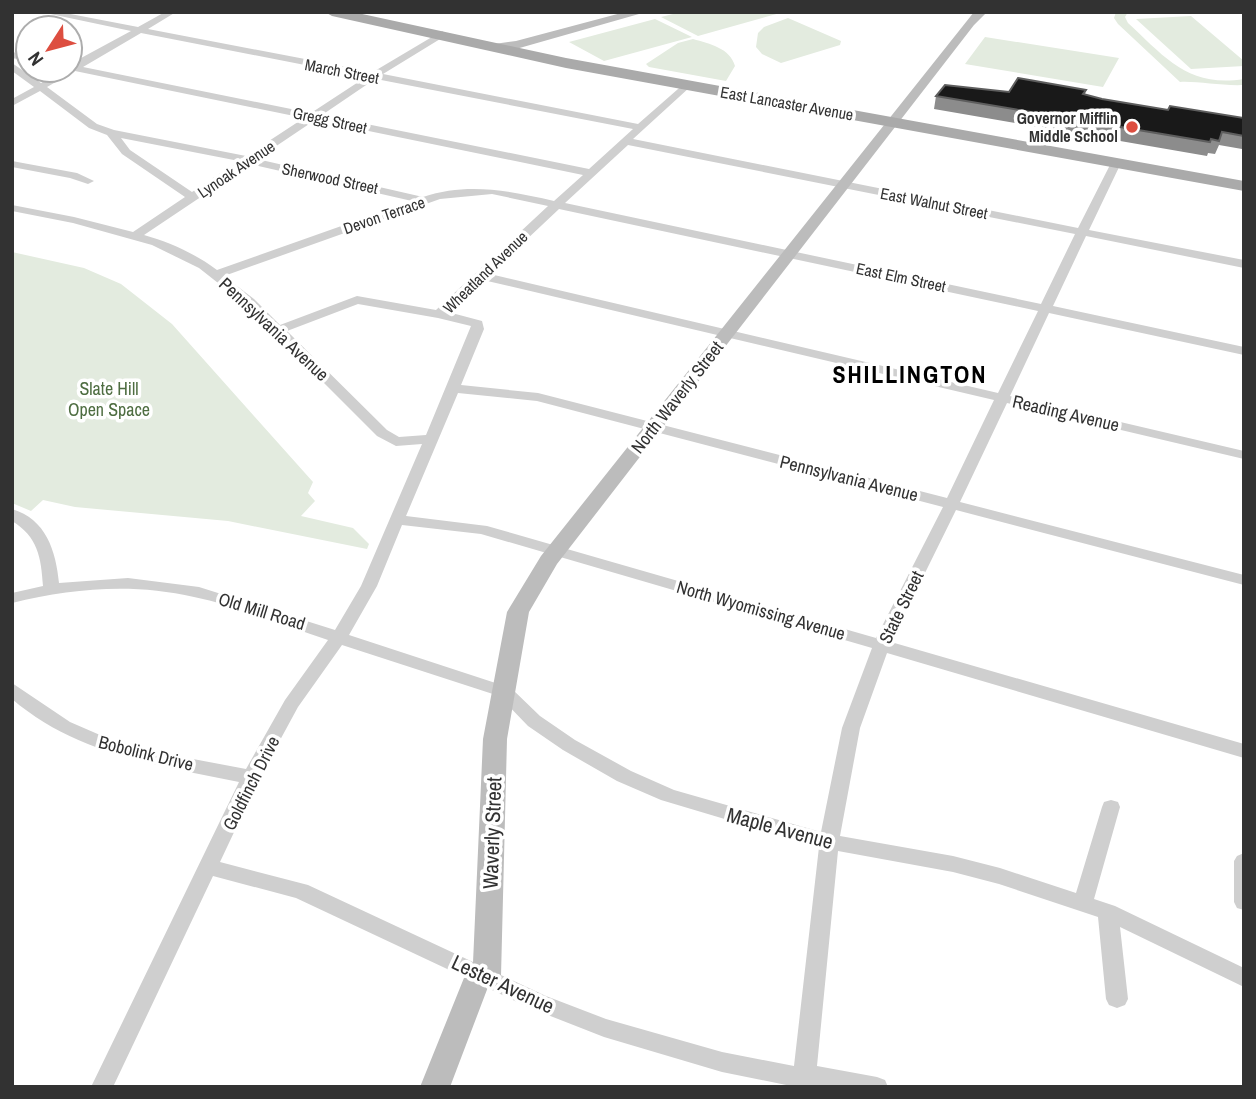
<svg xmlns="http://www.w3.org/2000/svg" width="1256" height="1099" viewBox="0 0 1256 1099" font-family="'Archivo Narrow',sans-serif">
	<style>
		.green { fill: #e3ebdf }
		.lines { fill: none; stroke-linecap: round; stroke-linejoin: round }
		.street { fill: #cfcfcf; fill-rule: evenodd }
		.secondary { fill: #bcbcbc; fill-rule: evenodd }
		.primary { fill: #aaa; fill-rule: evenodd }
		.wall { fill: #8c8c8c }
		.building { fill: #191919; stroke: #5e5e5e; stroke-width: 2 }
		.poi-dot { fill: #dd4e40; stroke: #fff; stroke-width: 2.5 }
		.labels { text-anchor: middle; dominant-baseline: central; stroke-width: 7; stroke-linejoin: round; paint-order: stroke }
		.far-street-label { font-size: 16px; fill: #323232; stroke: #fff }
		.far-poi-label { font-size: 16px; font-weight: bold; fill: #323232; stroke: #fff; text-anchor: end }
		.street-label { font-size: 18px; fill: #323232; stroke: #fff }
		.park-label { font-size: 18px; fill: #4e6d41; stroke: #fff }
		.near-street-label { font-size: 21px; fill: #323232; stroke: #fff }
		.district-label { font-size: 24px; font-weight: bold; letter-spacing: 2px; fill: #000; stroke: #fff }
	</style>
	<rect width="100%" height="100%" fill="#fff"/>
	<!-- green -->
	<path class="green" d="M681,12H779L780,13L698,36L661,17Z
		M1116,12H1128L1125,17L1128,23C1165,57 1188,88 1244,79V85C1221,86 1197,81 1180,82L1118,24L1114,18Z
		M1191,16L1244,61V66L1191,69L1136,19Z
		M788,18L841,41L840,45L781,63L762,54L756,47L758,33L764,27Z
		M655,19L692,37L604,61L569,42Z
		M985,37L1119,58L1103,87L965,64Z
		M693,39C710,44 730,48 735,66L726,81L649,67L646,64L678,43Z
		M12,252L84,268L121,284L172,324L313,482L308,493L315,501L301,516L353,528L369,544L367,549L228,521L75,507L43,500L31,511L12,503Z"/>
	<g class="lines">
		<!-- street -->
		<path class="street" d="M41,12H60L138,27L165,12H176L148,29L373,72L442,31L447,34L445,36L383,74L638,124L686,82L691,85L690,87L633,139L1078,228L1111,163L1116,160L1121,163L1089,230L1244,260V268L1086,236L1053,306L1244,347V355L1049,313L1010,396L1244,451V459L1007,403L960,502L1244,575V585L956,510L891,642L1244,744V758L887,653L860,728L840,836L953,856L1000,868L1076,893L1102,807L1104,802L1111,800L1118,802L1120,807L1094,899L1115,906L1244,968V987L1120,927L1128,999L1125,1005L1117,1008L1109,1005L1106,999L1098,917L999,884L953,872L838,851L817,1066L877,1077L885,1080L888,1087H796L722,1072L604,1037L530,1008L296,898L213,876L113,1087H91L239,782C159,766 76,754 12,699V683L70,722L100,735L156,752L246,769L285,700L328,640C284,626 239,606 194,597C133,583 73,588 12,603V593L43,586C41,557 38,537 12,521V509C46,519 56,551 59,583L128,578L199,587L335,630L361,586L422,444L396,446L377,436L246,305L199,268L152,245L73,223L12,211V205L74,217L133,232L185,197L122,154L107,135L89,128L40,91L12,106V99L34,87L12,71V63L41,83L63,70H70V64L131,31ZM141,33L366,77L311,113L83,67ZM75,71L304,118L246,156L114,130L97,124L47,87ZM375,79H376L633,129L589,169L322,115ZM315,120L583,175L554,201C510,191 468,182 423,197L257,159ZM121,138L239,161L192,192L130,150ZM628,145L1075,234L1041,304L565,203ZM250,164L412,201L217,270C196,254 169,242 144,235ZM492,194L548,206L436,310L357,296L280,325L254,299L224,276L440,199ZM559,209L1038,311L998,393L490,274ZM483,280L994,400L947,498L538,393L461,385L484,329L482,321L448,312ZM358,304L438,318L471,326L426,435L399,437L387,430L287,331ZM458,393L537,401L943,507L876,638L487,526L406,516ZM402,525L481,534L872,648L842,728L821,832L674,790L631,771L575,740L540,716L511,688L349,635L377,586ZM342,645L499,696L528,726L563,750L617,781L661,800L819,847L794,1066L722,1052L606,1019L546,996L308,885L220,862L260,777L298,707Z
			M12,52L28,55V61L12,58Z
			M12,161L77,173L94,181L88,184L70,178L12,167Z
			M1244,853V910L1237,908L1234,902V861L1237,856Z"/>
		<!-- secondary -->
		<path class="secondary" d="M625,12H646L516,49L498,51L492,47L494,44L516,41Z
			M974,12H987L974,25L557,564L529,612L507,739L501,976L497,984L488,987L450,1087H420L466,973L473,963L483,739L507,612L541,556Z"/>
		<!-- primary -->
		<path class="primary" d="M325,12H353L566,58L1244,181V191L566,68L332,16Z"/>
	</g>
	<!-- wall -->
	<path class="wall" d="M1086,90L1085,95L1102,99L1168,110L1244,118V143L1242,149L1219,145L1215,154L1208,153L1207,156L934,109L936,96Z"/>
	<!-- building -->
	<path class="building" d="M1018,78L1086,90L1083,94L1102,99L1168,110L1170,106L1244,118V136L1222,132L1219,141L1211,139L1210,142L936,96L945,85L1009,92Z"/>
	<!-- markers -->
	<circle class="poi-dot" cx="1132" cy="127" r="7"/>
	<g class="labels">
		<!-- far-street labels -->
		<g class="far-street-label">
			<text transform="translate(342 71) rotate(11)">March Street</text>
			<text transform="translate(787 103) rotate(10)">East Lancaster Avenue</text>
			<text transform="translate(330 120) rotate(12)">Gregg Street</text>
			<text transform="translate(236 169) rotate(-34)">Lynoak Avenue</text>
			<text transform="translate(330 178) rotate(12)">Sherwood Street</text>
			<text transform="translate(934 203) rotate(11)">East Walnut Street</text>
			<text transform="translate(384 215) rotate(-19)">Devon Terrace</text>
			<text transform="translate(485 272) rotate(-44)">Wheatland Avenue</text>
			<text transform="translate(901 277) rotate(12)">East Elm Street</text>
		</g>
		<!-- far-poi labels -->
		<g class="far-poi-label">
			<text x="1118" y="118">Governor Mifflin<tspan x="1118" dy="18">Middle School</tspan></text>
		</g>
		<!-- street labels -->
		<g class="street-label">
			<text transform="translate(274 329) rotate(43)">Pennsylvania Avenue</text>
			<text transform="translate(677 397) rotate(-52)">North Waverly Street</text>
			<text transform="translate(1066 413) rotate(13)">Reading Avenue</text>
			<text transform="translate(849 478) rotate(14)">Pennsylvania Avenue</text>
			<text transform="translate(901 607) rotate(-64)">State Street</text>
			<text transform="translate(761 610) rotate(16)">North Wyomissing Avenue</text>
			<text transform="translate(262 611) rotate(17)">Old Mill Road</text>
			<text transform="translate(146 753) rotate(14)">Bobolink Drive</text>
			<text transform="translate(251 783) rotate(-63)">Goldfinch Drive</text>
		</g>
		<!-- park labels -->
		<g class="park-label">
			<text x="109" y="388">Slate Hill<tspan x="109" dy="21">Open Space</tspan></text>
		</g>
		<!-- near-street labels -->
		<g class="near-street-label">
			<text transform="translate(780 828) rotate(15)">Maple Avenue</text>
			<text transform="translate(492 833) rotate(-88)">Waverly Street</text>
			<text transform="translate(503 984) rotate(25)">Lester Avenue</text>
		</g>
		<!-- district labels -->
		<g class="district-label">
			<text x="910" y="374">SHILLINGTON</text>
		</g>
	</g>
	<!-- border -->
	<rect width="1256" height="1099" fill="none" stroke="#323232" stroke-width="28"/>
	<!-- north arrow -->
	<g transform="translate(49 49) rotate(234)"><circle r="33" fill="#ffffff" stroke="#adadad" stroke-width="2"/>
	<path d="M0-5L12 26L0 18L-12 26Z" fill="#dd4e40"/>
	<text y="-10" font-size="19" font-weight="bold" text-anchor="middle" fill="#323232">N</text>
	</g>
</svg>
